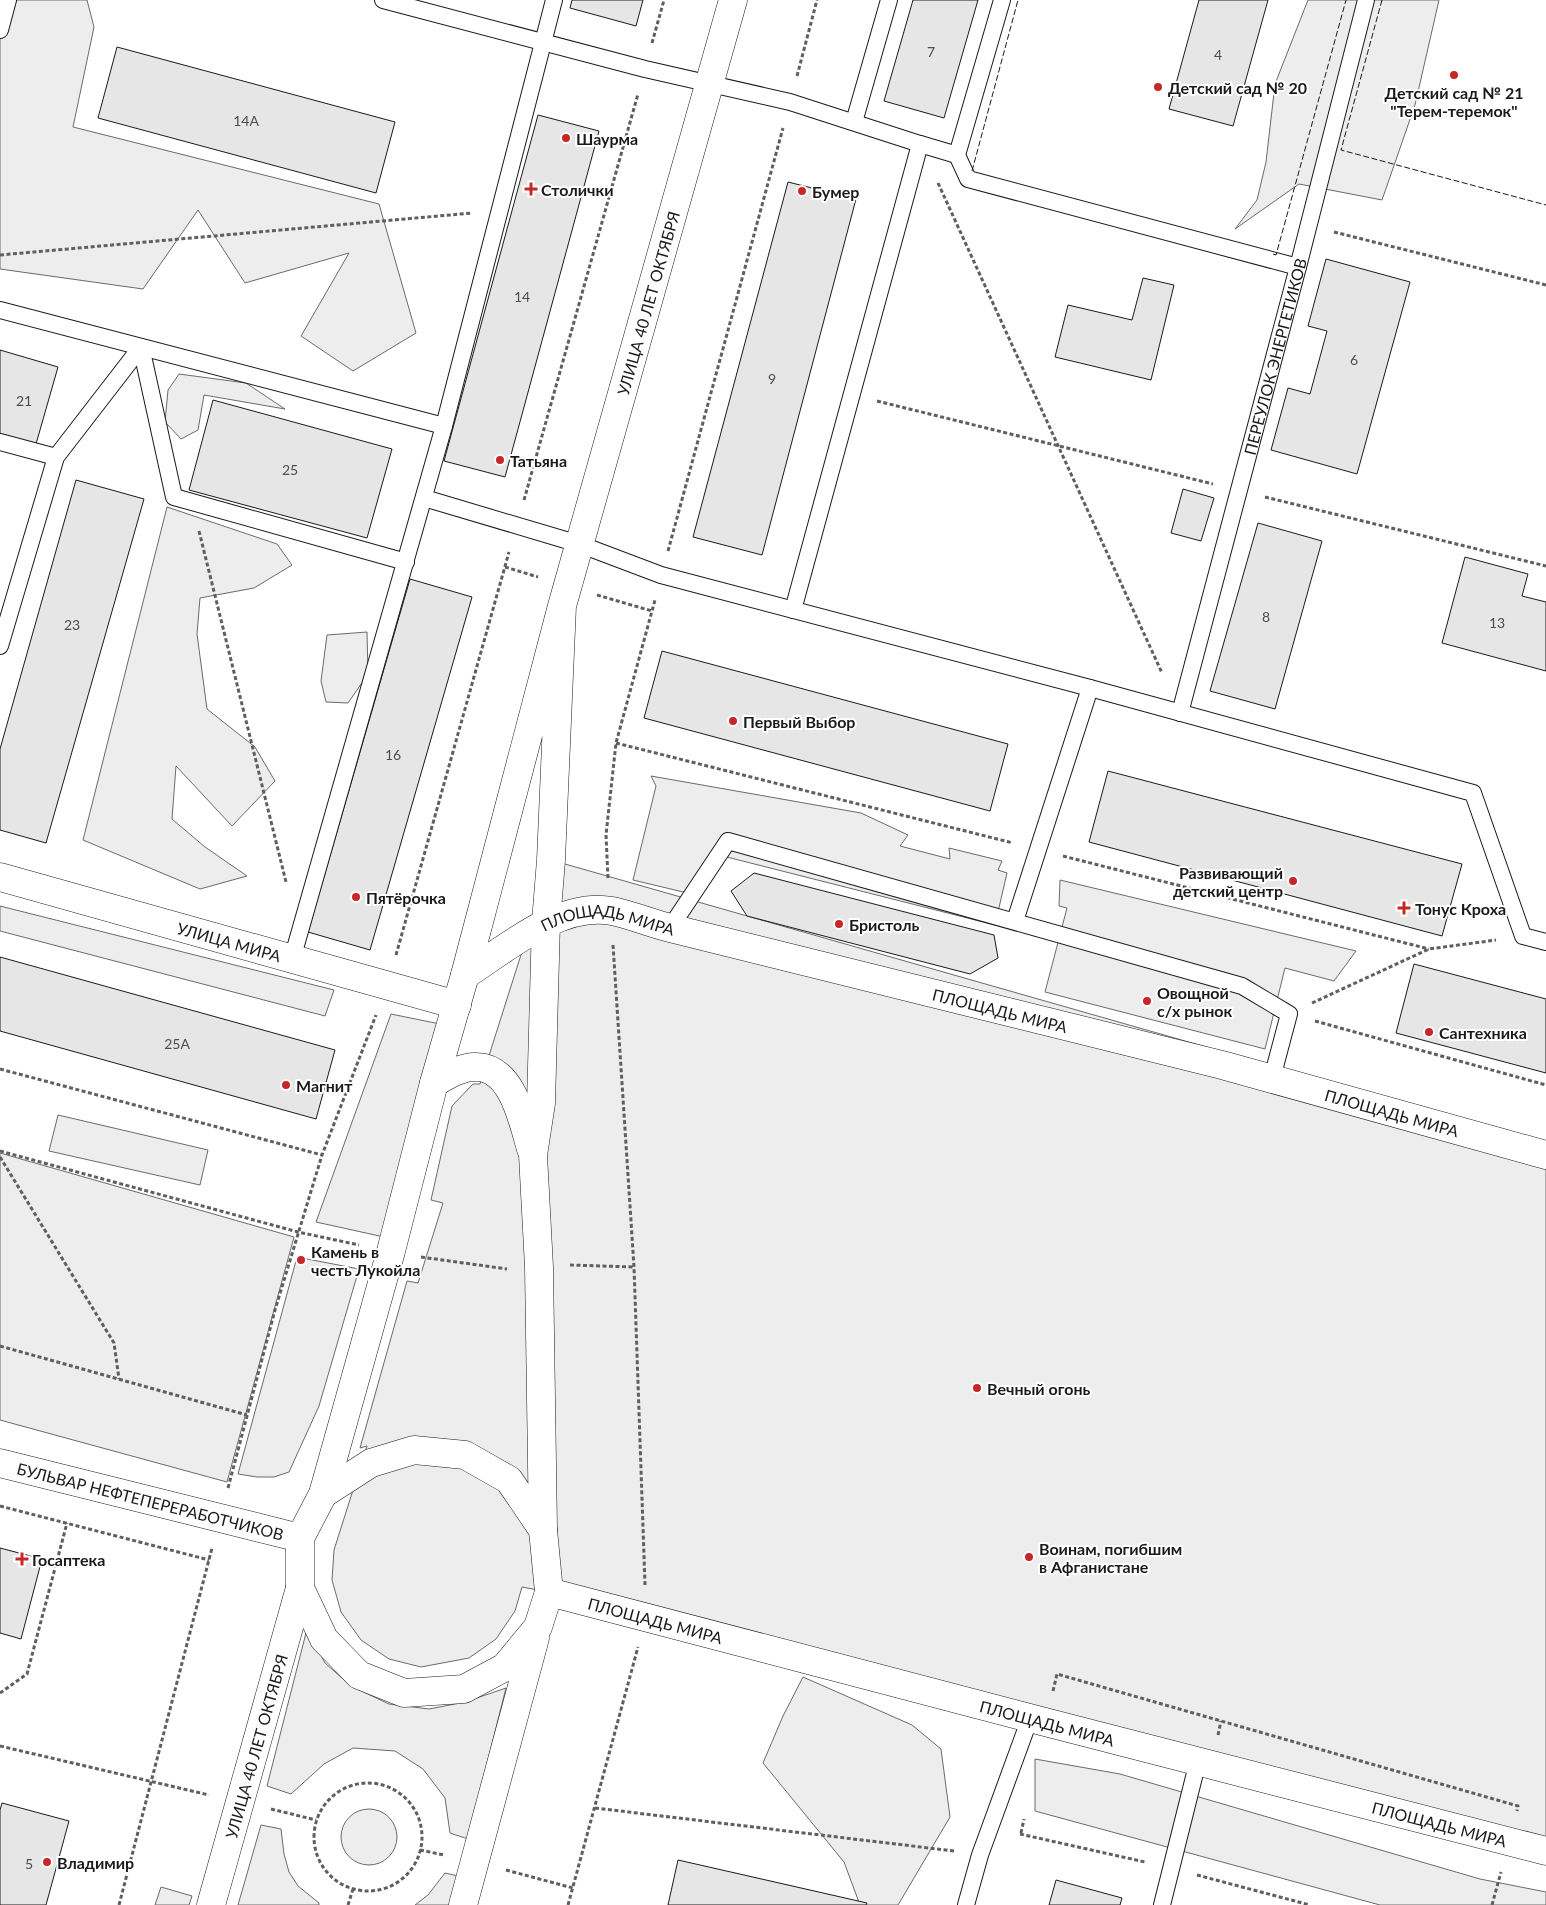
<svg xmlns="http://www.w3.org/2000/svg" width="1546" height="1905" viewBox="0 0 1546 1905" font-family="Lato,sans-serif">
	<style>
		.built { fill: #ededed; stroke: #6a6a6a }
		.building { fill: #e6e6e6; stroke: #1a1a1a }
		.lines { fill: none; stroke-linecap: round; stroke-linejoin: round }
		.service-casing { stroke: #1a1a1a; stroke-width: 18 }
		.minor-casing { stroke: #1a1a1a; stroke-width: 29 }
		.tertiary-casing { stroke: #1a1a1a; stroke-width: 29 }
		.path { stroke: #5f5f5f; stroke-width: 3; stroke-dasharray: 4 2.5; stroke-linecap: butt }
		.service { stroke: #fff; stroke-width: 16 }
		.minor { stroke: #fff; stroke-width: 28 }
		.tertiary { stroke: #fff; stroke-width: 28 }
		.fence { stroke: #1a1a1a; stroke-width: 1; stroke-dasharray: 6 2.5; stroke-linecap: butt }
		.poi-dot { fill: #c62828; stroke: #fff; stroke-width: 2 }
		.labels { text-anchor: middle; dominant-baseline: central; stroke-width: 4; stroke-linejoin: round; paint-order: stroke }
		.number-label { font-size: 14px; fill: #4d4d4d }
		.poi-label { font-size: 16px; font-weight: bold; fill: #1a1a1a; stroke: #fff; text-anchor: start }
		.street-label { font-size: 16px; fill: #1a1a1a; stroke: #fff }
	</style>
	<rect width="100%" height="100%" fill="#fff"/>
	<!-- built -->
	<path class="built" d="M0,0H87L94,27L73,127L379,204L416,333L353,371L301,336L349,253L245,283L198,210L143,289L0,269Z
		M1308,0H1439L1415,105L1382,200L1299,184L1235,229L1257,200L1266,162L1275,84Z
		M179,374L246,383L285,409L204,395L198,430L181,439L165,422L168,390Z
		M167,507L277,544L292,565L254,588L200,598L197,634L207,709L255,747L275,781L232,826L176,766L172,819L205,847L247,876L200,889L83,840Z
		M367,632L368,674L348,703L326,702L321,681L327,635Z
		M651,776L861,813L908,835L900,846L950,859L949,848L1002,861L998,870L1007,873L995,925L711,853L700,896L633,880L656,786Z
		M551,860L1546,1144V1840L549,1592L522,1587L515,1611L496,1639L469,1658L421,1667L389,1659L361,1640L341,1612L332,1580L334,1550L367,1446L360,1448L407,1281L418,1283L443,1203L431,1200L452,1106L473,1084H480Z
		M1060,880L1356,951L1334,981L1285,968L1265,1049L1045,992L1067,908L1059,906Z
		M0,906L334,990L325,1016L0,931Z
		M391,1014L440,1024L384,1237L316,1222Z
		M58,1115L208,1150L200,1185L49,1151Z
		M0,1153L294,1237L227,1482L0,1420Z
		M297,1257L359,1269L319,1406L289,1472L274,1477H257L238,1474Z
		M307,1629L325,1663L351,1686L389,1704L429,1709L465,1702L506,1688L468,1839L450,1833L445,1798L423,1769L395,1751L353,1748L324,1764L291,1794L267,1786Z
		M803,1677L912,1725L941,1749L950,1817L898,1905H860L844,1862L763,1763L783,1716Z
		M1035,1759L1120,1774L1480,1879L1546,1892V1905H1380L1035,1811Z
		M341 1837a28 28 0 1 1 56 0a28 28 0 1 1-56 0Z
		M261,1825L281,1829L284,1854L289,1872L298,1886L319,1903V1905H238Z
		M445,1873L463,1877L455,1905H415L428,1895Z
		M161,1887L192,1896L189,1905H155Z"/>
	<!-- building -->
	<path class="building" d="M572,0H643L636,26L570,8Z
		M913,0H978L944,118L884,101Z
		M1199,0H1268L1233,126L1169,109Z
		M117,47L395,122L376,193L98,118Z
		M538,115L599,131L505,477L444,461Z
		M788,182L856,199L762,555L693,537Z
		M1326,259L1410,282L1357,474L1271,450L1288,388L1310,394L1327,331L1308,326Z
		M1143,278L1174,285L1151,380L1055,357L1068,305L1132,320Z
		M0,350L58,367L36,444L0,434Z
		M213,400L392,449L367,538L189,490Z
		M76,480L144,499L46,843L0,830V749Z
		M1183,489L1214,498L1201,541L1171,533Z
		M1258,523L1322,541L1275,709L1210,691Z
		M1465,557L1528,574L1522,596L1546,602V671L1442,643Z
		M410,579L472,597L370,950L308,932Z
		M662,651L1008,744L990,811L644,718Z
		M1108,771L1462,864L1442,936L1089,842Z
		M754,873L994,935L998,958L970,974L747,916L731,891Z
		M0,957L335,1050L316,1119L0,1031Z
		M1414,964L1546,999V1073L1396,1033Z
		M0,1548L42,1559L21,1639L0,1633Z
		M2,1803L69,1821L46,1905H0V1810Z
		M678,1860L867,1903L866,1905H668Z
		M1056,1880L1122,1898L1120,1905H1049Z"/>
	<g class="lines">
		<!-- service casing -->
		<g class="service-casing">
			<g id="service">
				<path d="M383,0L645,69L790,102L920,144L793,610"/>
				<path d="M0,30L8,0"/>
				<path d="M854,122L889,0"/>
				<path d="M920,144L957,155L1002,0"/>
				<path d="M957,155L968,179L1298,267"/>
				<path d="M0,310L444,426"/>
				<path d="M0,442L56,457"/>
				<path d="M424,498L579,544L661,575L1090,688L1473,793L1523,936L1546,942"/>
				<path d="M0,646L56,457L141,347L174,497L406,562"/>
				<path id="s1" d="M1180,713L1298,267L1366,0"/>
				<path d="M1015,921L1090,688"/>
				<path d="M670,928L728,841L1242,986L1289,1014L1272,1078"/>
				<path d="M292,959L444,426L554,0"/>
				<path d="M966,1905L980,1855L1030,1718"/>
				<path d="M1162,1905L1198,1761"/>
			</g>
		</g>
		<!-- minor casing -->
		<g class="minor-casing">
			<g id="minor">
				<path id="s2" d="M0,877L457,1005"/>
				<path id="s3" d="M465,975C506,949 560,901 612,911C631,915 651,923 670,928L1222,1065L1546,1155"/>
				<path id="s4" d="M549,1592L1045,1722L1546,1851"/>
			</g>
		</g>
		<!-- tertiary casing -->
		<g class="tertiary-casing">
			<g id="tertiary">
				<path id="s5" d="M562,606L551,860L546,922L541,1103L533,1155L539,1267L543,1530L549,1592L538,1627L505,1667L464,1689L404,1693L359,1675L324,1639L300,1588V1538L323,1494L391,1251L434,1083L465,975L562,606L733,0"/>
				<path d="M434,1083C446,1076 462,1066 477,1067C513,1068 523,1122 531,1149"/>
				<path id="s6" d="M0,1463L300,1538"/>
				<path d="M323,1494L371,1463L414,1450L465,1455L509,1480L543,1530"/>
				<path id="s7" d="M211,1905L300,1588"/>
				<path d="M463,1905L535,1638"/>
			</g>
		</g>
		<!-- path -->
		<path class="path" d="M652,43L664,0
			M797,76L817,0
			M938,183L1162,673
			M1334,232L1546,285
			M0,255L472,213
			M877,401L1213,484
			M1265,497L1546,566
			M524,500L638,94
			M199,531L286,882
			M668,551L783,128
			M505,567L538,577
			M597,595L652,611
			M616,743L1013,843
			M1063,856L1429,949
			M608,878L606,835L616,743L655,600
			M613,945L634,1267L645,1585
			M396,955L509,552
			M1312,1003L1429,949L1496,940
			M1315,1021L1546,1085
			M0,1069L322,1155
			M0,1151L298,1232L359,1245
			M0,1157L114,1343L119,1379
			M421,1257L507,1269
			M570,1265L634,1267
			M0,1346L247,1415
			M228,1488L275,1310L322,1155L376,1015
			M0,1506L209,1560
			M1053,1691L1057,1674L1518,1806L1517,1811
			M0,1693L27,1674L67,1523
			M1218,1735L1221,1721
			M0,1746L209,1795
			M314 1837a54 54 0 1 1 108 0a54 54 0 1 1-108 0Z
			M595,1808L954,1851
			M271,1809L316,1820
			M1021,1833L1024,1819
			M1020,1834L1145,1862
			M420,1850L444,1855
			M506,1870L573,1888
			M1197,1875L1310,1905
			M119,1905L212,1548
			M348,1905L353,1889
			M568,1905L638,1647
			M1492,1905L1501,1872"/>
		<!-- service -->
		<use href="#service" class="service"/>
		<!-- minor -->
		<use href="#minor" class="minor"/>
		<!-- tertiary -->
		<use href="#tertiary" class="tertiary"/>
		<!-- fence -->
		<path class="fence" d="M1382,0L1341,150L1546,205
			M972,171L1018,0
			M1273,254L1276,255L1346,0"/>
	</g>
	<!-- markers -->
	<g class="poi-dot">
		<circle cx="1454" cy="75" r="5"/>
		<circle cx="1158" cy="87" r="5"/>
		<circle cx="566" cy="138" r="5"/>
		<path d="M528.5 181.5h5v5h5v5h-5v5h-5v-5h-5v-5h5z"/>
		<circle cx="802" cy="191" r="5"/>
		<circle cx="500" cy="460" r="5"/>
		<circle cx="733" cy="721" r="5"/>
		<circle cx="1293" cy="881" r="5"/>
		<circle cx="356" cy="897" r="5"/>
		<path d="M1401.5 900.5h5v5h5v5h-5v5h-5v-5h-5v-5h5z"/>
		<circle cx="839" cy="924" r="5"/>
		<circle cx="1147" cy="1001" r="5"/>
		<circle cx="1429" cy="1032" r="5"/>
		<circle cx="286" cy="1085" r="5"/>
		<circle cx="301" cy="1260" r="5"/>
		<circle cx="977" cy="1388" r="5"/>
		<circle cx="1029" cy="1557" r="5"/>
		<path d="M19.5 1551.5h5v5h5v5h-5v5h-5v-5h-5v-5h5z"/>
		<circle cx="47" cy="1862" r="5"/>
	</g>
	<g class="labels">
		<!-- number labels -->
		<g class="number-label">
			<text x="931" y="51">7</text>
			<text x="1218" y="54">4</text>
			<text x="246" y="120">14А</text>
			<text x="522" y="296">14</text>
			<text x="1354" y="359">6</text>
			<text x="772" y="378">9</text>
			<text x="24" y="400">21</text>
			<text x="290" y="469">25</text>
			<text x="1266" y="616">8</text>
			<text x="1497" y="622">13</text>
			<text x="72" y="624">23</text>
			<text x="393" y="754">16</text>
			<text x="177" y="1043">25А</text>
			<text x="29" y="1863">5</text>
		</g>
		<!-- poi labels -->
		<g class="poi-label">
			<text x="1168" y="87">Детский сад № 20</text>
			<text x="1454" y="92" text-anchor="middle">Детский сад № 21<tspan x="1454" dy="18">"Терем-теремок"</tspan></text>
			<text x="576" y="138">Шаурма</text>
			<text x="541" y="189">Столички</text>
			<text x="812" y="191">Бумер</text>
			<text x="510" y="460">Татьяна</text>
			<text x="743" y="721">Первый Выбор</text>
			<text x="1283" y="872" text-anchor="end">Развивающий<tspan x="1283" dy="18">детский центр</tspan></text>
			<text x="366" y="897">Пятёрочка</text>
			<text x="1415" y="908">Тонус Кроха</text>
			<text x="849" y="924">Бристоль</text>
			<text x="1157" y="992">Овощной<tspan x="1157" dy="18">с/х рынок</tspan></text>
			<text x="1439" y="1032">Сантехника</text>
			<text x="296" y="1085">Магнит</text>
			<text x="311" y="1251">Камень в<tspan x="311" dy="18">честь Лукойла</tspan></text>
			<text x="987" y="1388">Вечный огонь</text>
			<text x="1039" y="1548">Воинам, погибшим<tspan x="1039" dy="18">в Афганистане</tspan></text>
			<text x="32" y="1559">Госаптека</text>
			<text x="57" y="1862">Владимир</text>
		</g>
		<!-- street labels -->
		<g class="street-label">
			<text stroke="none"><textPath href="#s5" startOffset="2672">УЛИЦА 40 ЛЕТ ОКТЯБРЯ</textPath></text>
			<text stroke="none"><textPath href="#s1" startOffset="369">ПЕРЕУЛОК ЭНЕРГЕТИКОВ</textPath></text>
			<text stroke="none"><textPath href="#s3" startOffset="160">ПЛОЩАДЬ МИРА</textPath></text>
			<text stroke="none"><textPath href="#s2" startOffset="238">УЛИЦА МИРА</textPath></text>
			<text stroke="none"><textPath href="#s3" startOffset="565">ПЛОЩАДЬ МИРА</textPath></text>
			<text stroke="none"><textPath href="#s3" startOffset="970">ПЛОЩАДЬ МИРА</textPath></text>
			<text stroke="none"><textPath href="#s6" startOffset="155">БУЛЬВАР НЕФТЕПЕРЕРАБОТЧИКОВ</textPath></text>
			<text stroke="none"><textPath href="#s4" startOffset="110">ПЛОЩАДЬ МИРА</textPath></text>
			<text stroke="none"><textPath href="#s4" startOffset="515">ПЛОЩАДЬ МИРА</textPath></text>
			<text stroke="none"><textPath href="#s7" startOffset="165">УЛИЦА 40 ЛЕТ ОКТЯБРЯ</textPath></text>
			<text stroke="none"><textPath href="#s4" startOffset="920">ПЛОЩАДЬ МИРА</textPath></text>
		</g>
	</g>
</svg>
